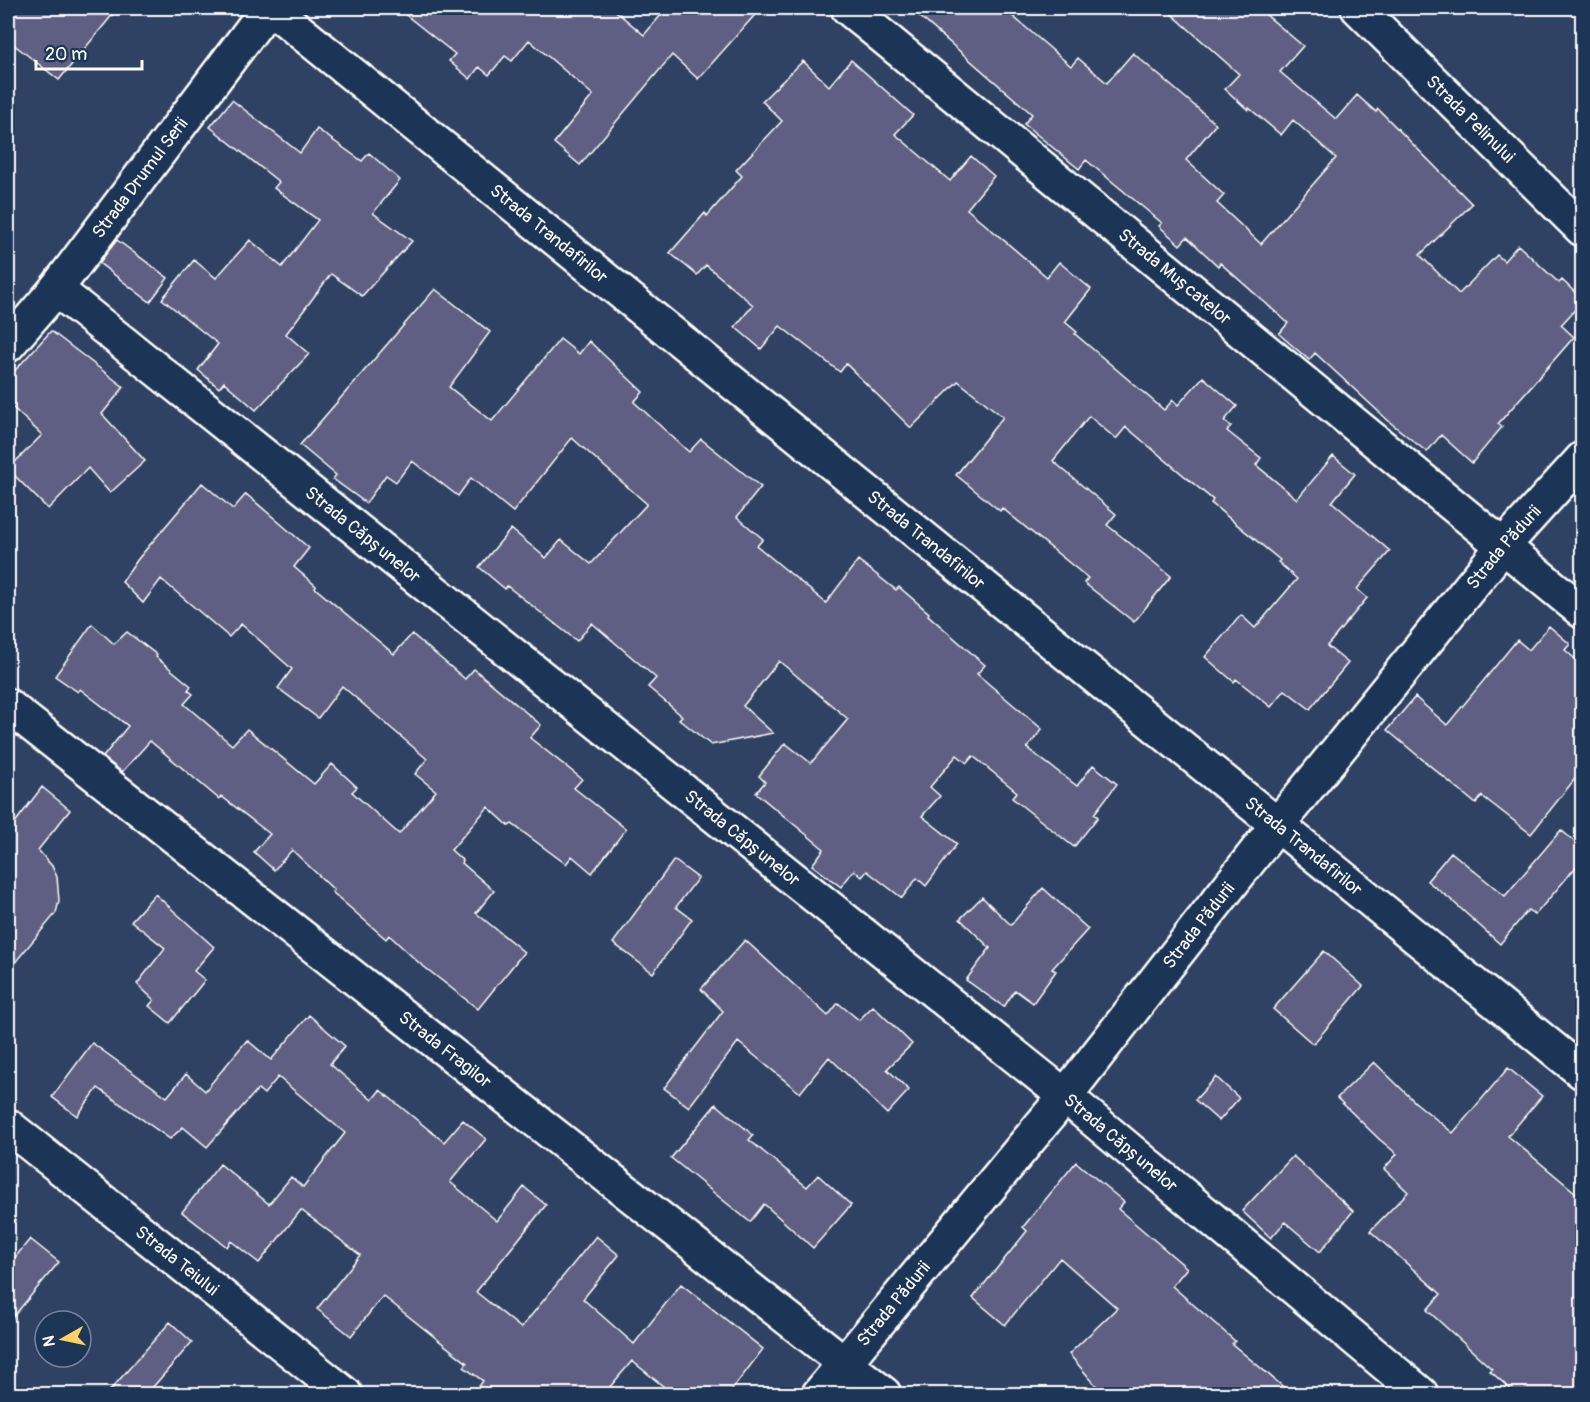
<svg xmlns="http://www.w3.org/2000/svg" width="1590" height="1402" viewBox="0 0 1590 1402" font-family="Pangolin,sans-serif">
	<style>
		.building { fill: #5e5f83; stroke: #fff; stroke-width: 1.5 }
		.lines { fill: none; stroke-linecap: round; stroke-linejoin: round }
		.minor-casing { stroke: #fff; stroke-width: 38 }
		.minor { stroke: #1d3557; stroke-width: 33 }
		.labels { text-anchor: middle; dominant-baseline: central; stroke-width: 5; stroke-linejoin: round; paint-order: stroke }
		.street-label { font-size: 18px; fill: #fff; stroke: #1d3557 }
	</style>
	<rect width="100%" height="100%" fill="#304264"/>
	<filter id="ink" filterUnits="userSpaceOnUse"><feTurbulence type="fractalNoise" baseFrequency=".0167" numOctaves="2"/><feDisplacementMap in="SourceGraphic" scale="12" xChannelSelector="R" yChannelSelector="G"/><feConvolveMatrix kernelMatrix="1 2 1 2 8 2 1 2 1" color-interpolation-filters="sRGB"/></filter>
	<g filter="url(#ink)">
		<!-- building -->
		<path class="building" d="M8,8H118L59,80L8,40Z
			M397,8H612L644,35L667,8H761L698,79L672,55L580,165L554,143L593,95L529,40L512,61L505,56L489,75L479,67L470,79L449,61L455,54Z
			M910,8H1003L1071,66L1078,58L1107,83L1133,53L1216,124L1186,160L1224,195L1217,203L1261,244L1336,158L1293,120L1281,135L1249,108L1248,110L1225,89L1239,74L1165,8H1258L1303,46L1280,72L1336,119L1357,95L1376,112L1378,109L1472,204L1420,255L1459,294L1497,255L1504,261L1518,245L1559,283L1562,280L1582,299V302L1561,325L1574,337L1498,424L1502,427L1472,463L1441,435L1427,452L1392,424L1315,353L1309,360L1279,334L1288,323L1220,263L1218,266L1187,237L1180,245L1159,226L1162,223L1086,160L1079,169L1024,124L1032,114Z
			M851,60L913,115L895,134L950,181L971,156L994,176L967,209L1047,277L1059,262L1091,289L1065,322L1077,332L1075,334L1164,410L1173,400L1178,405L1203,377L1237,406L1224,421L1231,426L1227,431L1261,458L1256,465L1297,499L1333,456L1355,474L1332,502L1390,551L1357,589L1367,598L1327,646L1348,663L1310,709L1285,690L1271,707L1236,679L1234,682L1205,657L1241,615L1255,628L1297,579L1278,562L1280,560L1211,503L1213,500L1126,427L1116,439L1089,416L1053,461L1116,514L1107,525L1171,576L1134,622L1084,583L1088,578L1002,508L1000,511L956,475L1003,417L958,381L911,428L846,364L840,372L780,326L761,349L735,327L753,305L706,265L697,275L670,253L705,213L707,216L742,176L736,170L782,121L762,101L803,61L829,86Z
			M232,100L300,153L317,129L362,161L369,153L400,180L373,213L412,241L362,296L331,274L286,334L309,354L256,410L224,382L219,388L198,370L218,344L162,299L194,260L216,278L250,240L282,267L318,220L274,188L279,182L210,127Z
			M117,240L168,278L150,302L99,263Z
			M435,289L490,332L449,387L492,421L560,339L579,354L589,341L643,392L634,402L689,452L701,439L761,487L737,517L763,539L757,546L826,603L858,560L896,590L899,587L929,613L928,615L985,665L977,674L1042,729L1027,748L1077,786L1093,765L1117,784L1094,814L1098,817L1074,847L1012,798L1017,792L973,756L967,763L957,755L930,787L940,796L922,816L957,844L926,886L917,878L902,898L867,871L862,877L854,870L841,887L812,865L824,849L756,793L765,782L759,776L785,743L811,763L848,719L779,661L743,706L773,733L711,745L679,719L682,716L648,687L656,678L592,623L577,641L507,586L505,589L479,567L511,529L546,558L561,540L591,564L647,504L572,438L513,512L471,478L458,496L412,461L396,482L386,475L366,503L333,479L336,475L300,445Z
			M51,331L124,387L102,414L145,461L110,493L88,468L48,509L8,469L42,435L8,403V378Z
			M202,483L233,509L246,494L309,548L294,567L316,586L315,588L394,654L412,634L465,679L474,669L541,725L530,738L582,779L574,788L626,829L592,873L572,856L566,864L512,824L509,826L488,807L451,850L463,861L462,863L494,891L476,913L524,952L478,1009L418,962L389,935L386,939L332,892L334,890L292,850L274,870L254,852L270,834L221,796L219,799L150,741L122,772L103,757L128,726L80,689L78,692L55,676L92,624L114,644L127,632L157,655L156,657L191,686L188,690L193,694L184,704L232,745L247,729L314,784L332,764L357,787L352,792L399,834L436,791L415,774L427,759L342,686L318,718L278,688L292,669L241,624L229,637L161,579L143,603L122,582L138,559Z
			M1549,626L1570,644L1565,650L1582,665V770L1531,834L1482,796L1476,804L1387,730L1415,697L1447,725L1517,640L1529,650Z
			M42,787L70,810L38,850L52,866L57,877L59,901L56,913L8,971V817L14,824Z
			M1561,830L1582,848V860L1535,915L1528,910L1500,944L1449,898L1427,881L1451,852L1505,896Z
			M674,860L698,878L676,907L692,919L653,973L613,943Z
			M1043,888L1088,929L1052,969L1056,971L1033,1003L1015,990L1004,1007L966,980L990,948L960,919L982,897L1011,925Z
			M155,894L214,947L194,971L205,980L170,1023L149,1006L154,1000L137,984L165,948L131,921Z
			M745,940L828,1016L838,1003L859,1020L873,1006L912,1044L887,1069L909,1090L887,1114L829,1057L800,1093L738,1042L689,1107L664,1088L723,1011L701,989Z
			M1324,951L1363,986L1313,1044L1273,1009Z
			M309,1015L345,1046L330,1064L372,1100L380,1090L444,1142L463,1120L486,1139L450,1182L497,1221L524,1187L546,1205L476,1292L521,1328L596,1236L619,1255L583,1299L634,1344L681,1284L763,1349L728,1395H674L632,1361L603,1395H472L483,1381L464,1367L467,1363L383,1296L351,1336L317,1309L360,1255L301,1210L259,1263L231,1241L227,1247L182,1212L220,1164L269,1204L291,1177L303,1187L345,1133L278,1077L264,1094L258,1089L207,1147L183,1127L170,1139L98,1088L77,1116L52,1097L92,1043L167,1097L186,1074L205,1091L247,1040L271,1060Z
			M1374,1062L1415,1102L1453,1133L1508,1068L1542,1096L1508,1136L1582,1198V1395H1517L1490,1371L1492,1369L1427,1310L1441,1294L1370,1231L1408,1192L1384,1169L1397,1154L1379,1139L1337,1098Z
			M1216,1077L1239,1098L1219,1121L1195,1100Z
			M716,1104L753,1135L749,1140L807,1187L818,1175L851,1205L813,1248L764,1204L750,1222L671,1158Z
			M1293,1156L1353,1211L1320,1252L1285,1222L1271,1238L1242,1211Z
			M1076,1162L1124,1202L1118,1209L1187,1268L1172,1286L1235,1341L1232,1344L1293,1395H1104L1069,1354L1117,1308L1060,1258L1005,1325L973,1298L1027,1231L1023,1227Z
			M30,1239L59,1262L8,1323V1266Z
			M170,1322L192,1342L146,1395H106Z"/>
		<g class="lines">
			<!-- minor casing -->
			<g class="minor-casing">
				<g id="minor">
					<path id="s1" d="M271,8L1582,1072"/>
					<path id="s2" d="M848,8L1582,611"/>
					<path id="s3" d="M1358,8L1582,229"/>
					<path id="s4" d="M56,289L1065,1096L1421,1394"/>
					<path id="s5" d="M8,345L56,289L268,8"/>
					<path id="s6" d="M8,706L884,1394"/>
					<path id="s7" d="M8,1126L345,1394"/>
					<path id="s8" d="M819,1394L1065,1096L1278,824L1504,545L1582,459"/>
				</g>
			</g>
			<!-- minor -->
			<use href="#minor" class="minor"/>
		</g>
	</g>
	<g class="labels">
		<!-- street labels -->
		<g class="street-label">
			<text stroke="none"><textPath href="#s3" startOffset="158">Strada Pelinului</textPath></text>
			<text stroke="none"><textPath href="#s5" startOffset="213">Strada Drumul Serii</textPath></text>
			<text stroke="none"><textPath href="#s1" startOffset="358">Strada Trandafirilor</textPath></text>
			<text stroke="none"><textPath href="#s2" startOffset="423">Strada Mușcatelor</textPath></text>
			<text stroke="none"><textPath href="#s4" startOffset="393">Strada Căpșunelor</textPath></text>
			<text stroke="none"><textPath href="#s1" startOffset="844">Strada Trandafirilor</textPath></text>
			<text stroke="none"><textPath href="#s8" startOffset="1089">Strada Pădurii</textPath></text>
			<text stroke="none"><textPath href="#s4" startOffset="879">Strada Căpșunelor</textPath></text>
			<text stroke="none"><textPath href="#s1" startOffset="1330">Strada Trandafirilor</textPath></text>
			<text stroke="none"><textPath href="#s8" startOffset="603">Strada Pădurii</textPath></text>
			<text stroke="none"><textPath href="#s6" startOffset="556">Strada Fragilor</textPath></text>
			<text stroke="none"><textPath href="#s4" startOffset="1365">Strada Căpșunelor</textPath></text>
			<text stroke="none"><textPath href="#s7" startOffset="216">Strada Teiului</textPath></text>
			<text stroke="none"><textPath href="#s8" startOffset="117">Strada Pădurii</textPath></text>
		</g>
	</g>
	<!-- margin -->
	<rect width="1590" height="1402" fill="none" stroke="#1d3557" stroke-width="30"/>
	<rect x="15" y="15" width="1560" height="1372" fill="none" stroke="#fff" stroke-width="2" filter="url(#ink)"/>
	<!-- north arrow -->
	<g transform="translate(63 1339) rotate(261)"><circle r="28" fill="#1d3557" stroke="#77869a" stroke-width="1.5"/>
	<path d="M0-4.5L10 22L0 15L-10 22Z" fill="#ffd166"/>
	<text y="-9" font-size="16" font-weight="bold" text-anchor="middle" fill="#ffffff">N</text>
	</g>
	<!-- scale -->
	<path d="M36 60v9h106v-9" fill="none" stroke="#ffffff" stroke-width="3"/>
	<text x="45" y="60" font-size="18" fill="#ffffff" stroke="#1d3557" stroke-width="4.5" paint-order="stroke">20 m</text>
</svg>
